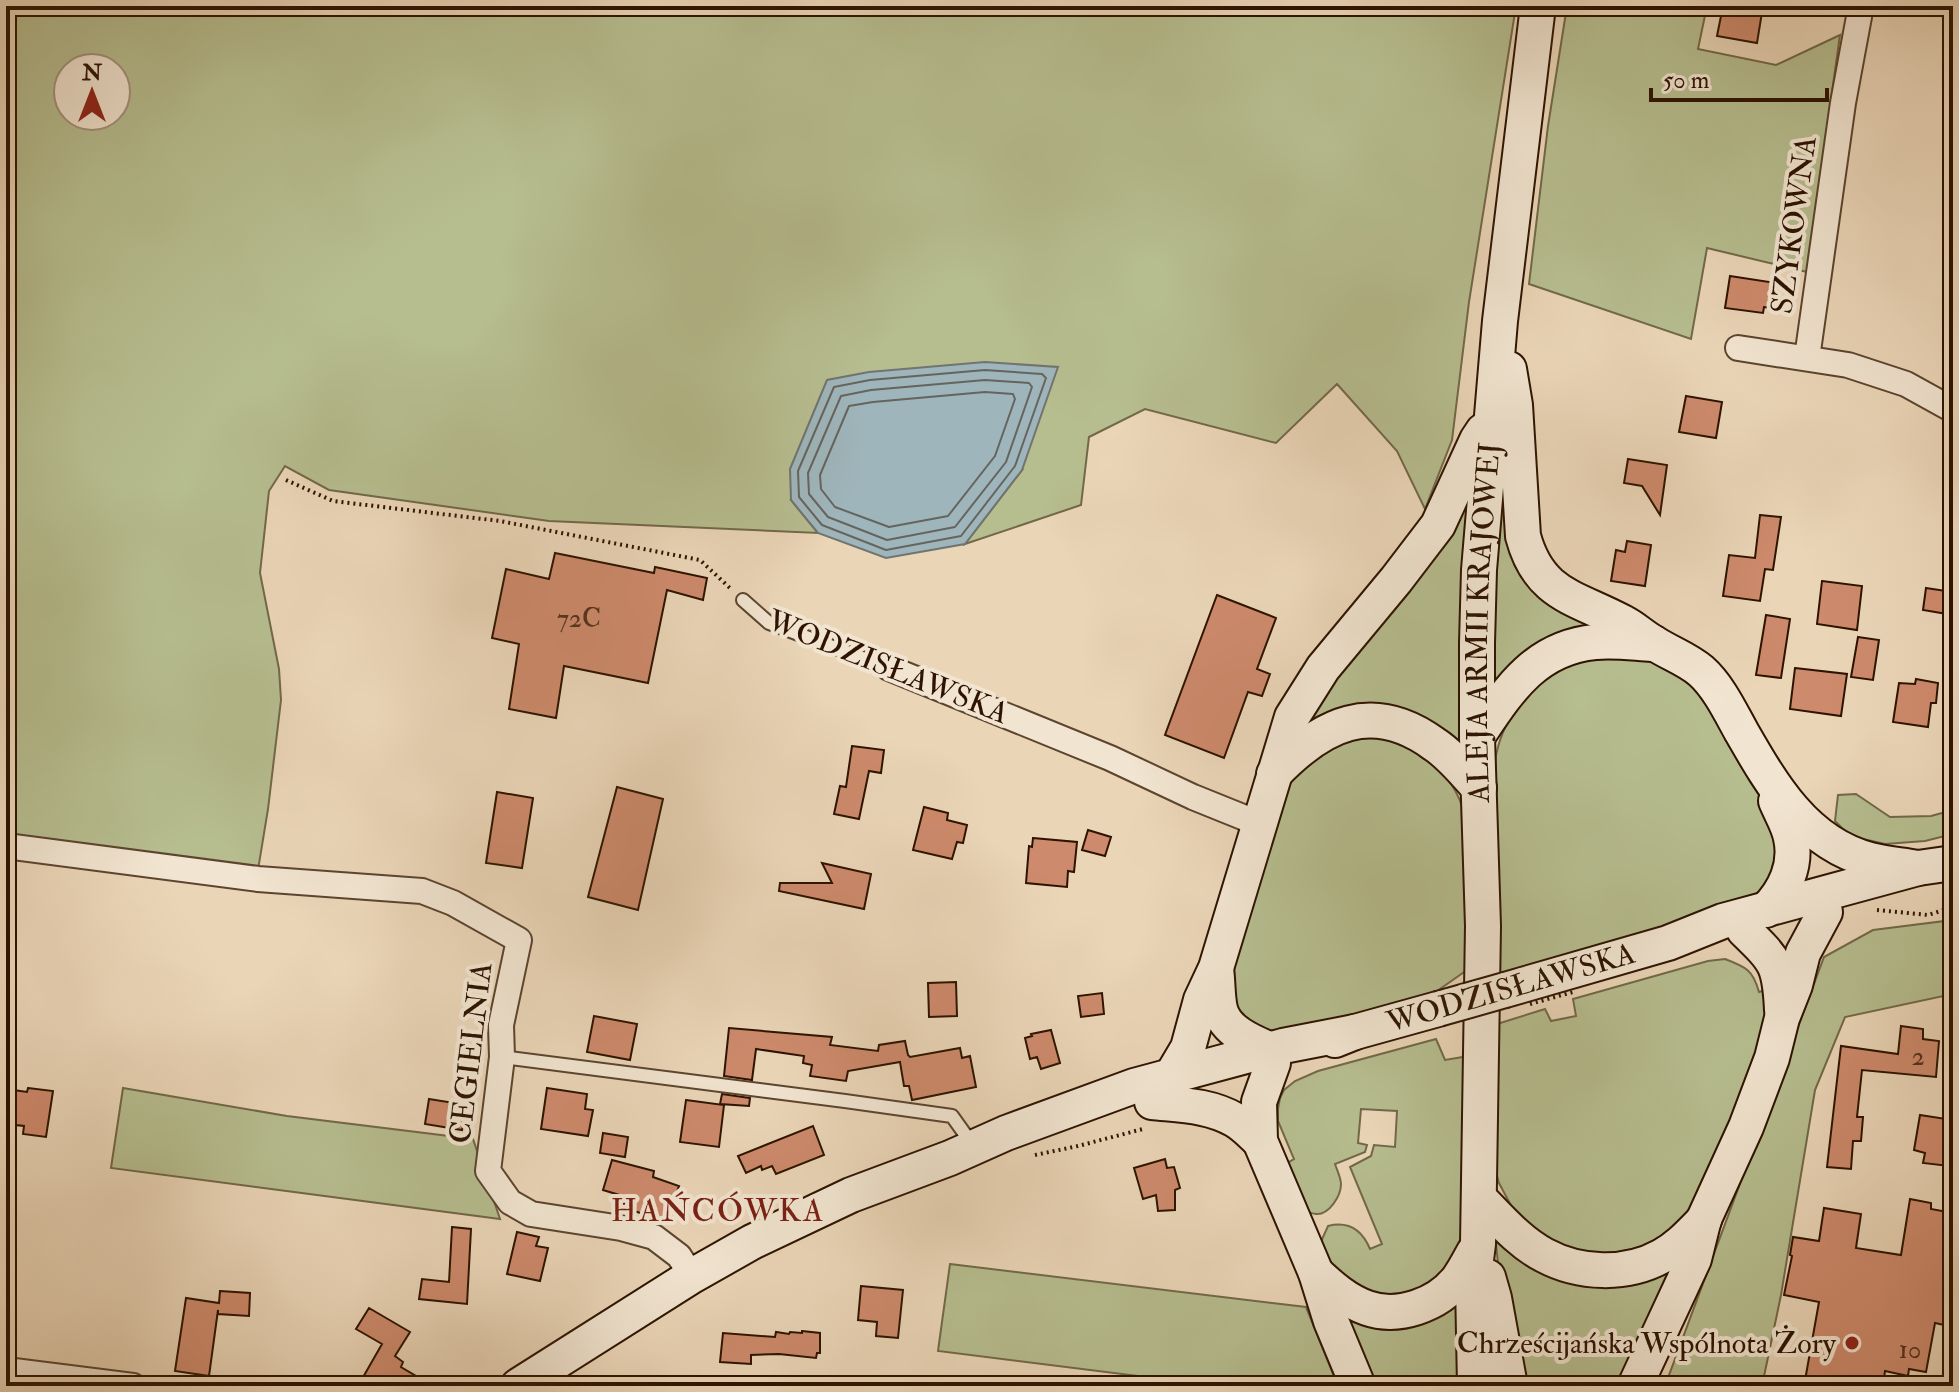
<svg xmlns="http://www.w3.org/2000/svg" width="1959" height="1392" viewBox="0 0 1959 1392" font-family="'IM FELL Double Pica',serif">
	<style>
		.green { fill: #b6bd8f; stroke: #726848; stroke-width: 2; fill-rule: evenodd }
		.water { fill: #9eb5bb; stroke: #717470; stroke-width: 2 }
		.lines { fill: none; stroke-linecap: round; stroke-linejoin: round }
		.shore { stroke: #66645e; stroke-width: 2 }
		.building { fill: #cd8a6c; stroke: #2d1300; stroke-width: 2 }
		.lane-casing { stroke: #5c442e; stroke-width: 16 }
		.street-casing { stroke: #5c442e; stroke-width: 28 }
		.secondary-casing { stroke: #2d1300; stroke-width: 38 }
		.path { stroke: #2d1300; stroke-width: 4; stroke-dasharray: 2 4; stroke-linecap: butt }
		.lane { stroke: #f1e4d0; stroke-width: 12 }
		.street { stroke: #f1e4d0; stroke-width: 24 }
		.secondary { stroke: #f1e4d0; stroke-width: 34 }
		.secondary-bridge-casing { stroke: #2d1300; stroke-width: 38; stroke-linecap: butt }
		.path-bridge { stroke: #2d1300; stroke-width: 4; stroke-dasharray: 2 4; stroke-linecap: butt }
		.secondary-bridge { stroke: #f1e4d0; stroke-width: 34 }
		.poi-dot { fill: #8f2418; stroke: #f1e4d0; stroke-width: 3 }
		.labels { text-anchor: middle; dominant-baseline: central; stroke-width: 8; stroke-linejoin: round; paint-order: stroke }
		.number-label { font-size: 26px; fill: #55311b }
		.street-label { font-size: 30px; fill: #2d1300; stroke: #f1e4d0 }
		.poi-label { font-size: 30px; fill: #2d1300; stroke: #f1e4d0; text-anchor: end }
		.neighbourhood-label { font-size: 32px; letter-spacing: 2px; fill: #7a1f14; stroke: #f1e4d0 }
	</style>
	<rect width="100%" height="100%" fill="#ead5b7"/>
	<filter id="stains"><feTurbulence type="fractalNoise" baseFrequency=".0025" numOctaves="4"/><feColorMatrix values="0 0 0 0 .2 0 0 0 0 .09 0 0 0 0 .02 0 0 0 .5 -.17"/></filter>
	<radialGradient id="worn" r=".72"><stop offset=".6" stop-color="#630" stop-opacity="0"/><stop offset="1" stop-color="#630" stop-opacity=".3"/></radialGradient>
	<!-- green -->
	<path class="green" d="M6,6H1516L1469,302L1452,440L1425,509L1397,451L1337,384L1276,443L1145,409L1089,437L1081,505L965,544L1022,470L791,500L818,533L549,521L329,490L285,466L269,491L260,573L279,669L281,700L268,809L258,870L6,835ZM68,68H116V116H68Z
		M1567,6H1707L1698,49L1776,65L1840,35L1807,272L1707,248L1691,339L1529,284L1548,126Z
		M1459,501L1471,504L1462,745C1432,717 1412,709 1371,708C1343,707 1329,709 1304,724Z
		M1497,506H1510L1591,626L1514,663L1494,684H1492Z
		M1611,656L1652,660L1673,669L1707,698L1780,828L1774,877L1750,905L1500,974L1495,783C1495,772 1494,761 1497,751C1507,708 1543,671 1585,659C1593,657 1602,657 1611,656Z
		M1358,737C1372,737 1389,736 1401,741C1409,744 1416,751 1422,756C1448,775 1458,789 1467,821V970L1437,991L1298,1034L1277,1037L1235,1012L1229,983L1286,788L1294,776L1321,749Z
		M1856,794L1890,817L1931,816L1953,810V834L1925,841L1885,844L1850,836L1835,821L1838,795Z
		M1953,920V994L1845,1017L1815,1090L1781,1295L1762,1386H1665L1824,957L1873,930Z
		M1725,959C1746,967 1753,970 1759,992L1773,988L1754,1070L1695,1202L1677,1226L1658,1240L1631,1251L1613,1254H1582L1558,1246L1516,1215L1499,1183L1495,1169L1497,1024L1545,1009L1551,1021L1576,1016L1573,999L1708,961Z
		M1436,1039L1445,1060L1463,1057V1237C1460,1244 1458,1253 1453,1259C1431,1293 1391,1304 1356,1286C1349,1282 1340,1279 1335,1273C1329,1265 1324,1255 1319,1246L1328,1226C1348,1221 1362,1230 1370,1249L1382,1244L1350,1167L1371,1156L1374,1145L1395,1147L1397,1111L1361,1109L1358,1143L1367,1145L1365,1152L1335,1164C1337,1170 1341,1178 1341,1184C1341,1196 1329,1215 1316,1214C1311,1214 1307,1211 1302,1210L1284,1165L1294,1159L1278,1121V1109L1280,1098L1284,1090L1295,1081L1318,1071Z
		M123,1088L287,1116L473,1139L500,1219L111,1168Z
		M1499,1241L1525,1264L1539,1272L1562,1281L1585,1286L1672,1267L1625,1386H1520L1499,1273L1496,1244Z
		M950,1264L1306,1307L1338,1386H1218L938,1351Z
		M1462,1301L1460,1386H1368L1342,1315Z"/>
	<!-- water -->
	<path class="water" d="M985,362L1058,367L1022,470L965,544L886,558L818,533L791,500L790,469L827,380L869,372Z"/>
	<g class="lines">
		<!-- shore -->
		<path class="shore" d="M985,370L1042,374L1046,378L1015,466L961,536L886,550L822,525L799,497L798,471L834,387L870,380Z
			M985,380L1029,383L1032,387L1006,462L955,527L887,540L828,517L809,494L808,473L841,396L871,390Z
			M985,392L1013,394L1015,399L995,456L948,516L889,527L835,507L821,489L820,475L849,406L873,402Z"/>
	</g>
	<!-- building -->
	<path class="building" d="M1723,6H1763L1757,43L1717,36Z
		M1730,276L1776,283L1772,308L1764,307L1763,313L1725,308Z
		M1686,396L1722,402L1716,438L1679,432Z
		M1628,459L1667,465L1660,515L1642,486L1624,483Z
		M1760,515L1781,517L1773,570L1765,569L1760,601L1723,596L1729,555L1755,558Z
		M1627,541L1651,545L1645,586L1611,581L1616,550L1625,552Z
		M555,553L654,573L655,567L707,578L703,600L667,590L648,683L564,666L556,718L509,709L519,644L492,638L506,569L549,579Z
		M1822,581L1862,586L1857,630L1817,624Z
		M1926,588L1953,592V615L1923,610Z
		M1217,595L1276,618L1257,669L1270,674L1262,696L1248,692L1224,758L1165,735Z
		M1766,615L1790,619L1781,678L1756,675Z
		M1858,637L1879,640L1873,680L1851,677Z
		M1795,668L1847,674L1841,716L1790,709Z
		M1916,679L1938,683L1936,703H1931L1928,727L1893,722L1899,683L1915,684Z
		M852,746L884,750L881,773L869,771L859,819L834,814L840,786L846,787Z
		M617,787L663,799L638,910L588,897Z
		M497,792L533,798L522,868L486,863Z
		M924,807L948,813L947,820L967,825L963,843L957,842L952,859L913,850Z
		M1088,830L1111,837L1105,856L1082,850Z
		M1033,838L1077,842L1074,872L1068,871L1067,887L1026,883L1029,846L1032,847Z
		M822,863L871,874L864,909L779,891L780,883H832Z
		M956,982L957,1016L929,1017L928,983Z
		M1102,993L1104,1014L1081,1017L1078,996Z
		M594,1016L637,1024L630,1060L587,1052Z
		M1901,1026L1923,1029V1039L1939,1041L1936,1077L1862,1070L1857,1117H1863L1861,1141H1853L1851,1169L1827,1167L1841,1046L1898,1054Z
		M729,1028L832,1037L830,1045L878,1051L879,1045L905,1041L908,1055L910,1057L960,1048L962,1058L970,1056L976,1087L912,1100L909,1086H904L900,1062L848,1071L846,1081L810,1076L812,1065L803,1063L804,1056L756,1049L752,1080L724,1076Z
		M1051,1030L1060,1063L1041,1069L1037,1057L1030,1059L1025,1038L1032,1036L1031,1034Z
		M28,1088L53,1091L46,1137L23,1134L24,1126L6,1124V1089L27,1092Z
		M547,1088L587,1094L585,1109L593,1110L588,1136L541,1129Z
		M722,1094L750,1098L749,1106L720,1104Z
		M429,1099L467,1105L462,1130L425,1124Z
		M686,1100L724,1105L719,1147L680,1142Z
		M1920,1115L1953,1120V1155H1951L1949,1166L1923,1163L1925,1153L1914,1150Z
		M813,1126L824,1155L776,1174L772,1166L762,1170L761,1166L746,1173L738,1156Z
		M603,1133L628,1137L625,1157L600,1153Z
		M1165,1159L1167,1168L1174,1167L1180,1188L1175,1190V1210L1158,1211L1156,1195L1143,1199L1134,1168Z
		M612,1160L654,1171L653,1177L679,1186L666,1222L623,1207L626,1197L603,1190Z
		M1910,1199L1931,1203V1209L1953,1213L1944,1263L1953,1264V1327L1935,1323L1926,1372L1909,1369L1908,1376L1885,1371L1883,1386H1804L1819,1302L1784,1295L1792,1256L1790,1255L1793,1237L1819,1241L1824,1208L1861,1214L1856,1248L1901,1255Z
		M452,1227L471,1229L467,1304L419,1299L422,1279L449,1282Z
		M517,1232L539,1237L536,1246L548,1248L540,1281L507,1274Z
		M861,1286L903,1290L898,1338L876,1336L877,1322L858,1320Z
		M220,1291L250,1293L249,1316L218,1314V1310L209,1376L175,1371L186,1298L219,1303Z
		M369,1308L410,1332L395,1356L403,1362L401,1367L433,1386H358L382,1344L356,1329Z
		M802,1331L820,1333V1353H817L816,1358L779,1354L751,1355V1364L720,1362L723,1333L775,1337L776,1332L789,1334L790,1332L802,1333Z"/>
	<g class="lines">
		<!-- lane casing -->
		<g class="lane-casing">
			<path id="lane" d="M743,600L769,623L889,668
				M502,1057L845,1101L952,1116L972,1144"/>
		</g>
		<!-- street casing -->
		<g class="street-casing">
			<path id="street" d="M1738,348L1848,365L1906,384L1953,410
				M1807,358L1843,103L1861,6
				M889,668L1110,758L1193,797L1260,824
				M6,846L258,879L422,891L453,903L519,940L501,1025L502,1057L488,1171L510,1202L531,1214L621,1228L654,1237L679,1256L692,1276
				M6,1370L133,1386"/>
		</g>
		<!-- secondary casing -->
		<g class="secondary-casing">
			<g id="secondary">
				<path d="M1509,369L1515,405L1523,536C1539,596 1576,597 1624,623C1634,628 1643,637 1654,643C1669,653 1687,659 1701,671C1718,686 1730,711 1741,731C1772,785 1805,843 1870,860C1885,864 1902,865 1918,868"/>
				<path d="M1477,737C1508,691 1534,648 1595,642C1614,640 1634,643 1652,644"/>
				<path d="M1274,774C1322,724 1372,699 1434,744C1451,755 1465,773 1479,788"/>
				<path d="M1766,910C1785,891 1797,865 1791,838C1789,826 1781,813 1776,801"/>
				<path d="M1744,930C1776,961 1780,965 1782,1010"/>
				<path d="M1216,969C1218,982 1217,996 1220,1009C1225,1031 1252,1042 1271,1050"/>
				<path d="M1505,990L1668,943L1723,921L1918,868L1953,863"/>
				<path d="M1335,1040L1355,1032L1438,1009"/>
				<path d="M1273,1063L1259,1102L1260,1141L1316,1273L1331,1321L1358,1386"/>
				<path d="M1172,1075L1188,1048L1201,1000L1216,968L1292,717L1323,668L1396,580L1438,525L1477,440L1483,431"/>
				<path d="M1152,1102C1180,1105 1209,1105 1235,1120C1244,1125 1252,1134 1260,1141"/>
				<path d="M1479,1198C1499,1218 1519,1242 1544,1255C1579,1274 1626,1276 1662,1256C1679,1247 1691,1233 1704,1220"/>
				<path d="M1316,1273C1331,1287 1347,1301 1367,1308C1398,1319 1438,1305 1458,1279C1464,1271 1469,1261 1474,1252"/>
				<path d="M1488,1277L1494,1298L1510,1386"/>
				<path d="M518,1386L692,1276L752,1242L851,1195L950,1158L1006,1133L1134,1086L1283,1046L1355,1032"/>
				<path id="s1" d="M1475,1386L1473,1283L1478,1244L1483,926L1477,737V643L1479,570L1500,321L1538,6"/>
				<path d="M1635,1386L1694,1259L1704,1219L1746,1127L1772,1058L1782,1018L1795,985L1803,953L1825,912"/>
			</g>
		</g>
		<!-- path -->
		<path class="path" d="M286,480L333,501L500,521L700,560L731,589
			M1877,910L1928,915L1953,907
			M1035,1155L1078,1146L1143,1129"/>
		<!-- lane -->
		<use href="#lane" class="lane"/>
		<!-- street -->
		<use href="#street" class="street"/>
		<!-- secondary -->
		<use href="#secondary" class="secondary"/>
		<!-- secondary-bridge casing -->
		<g class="secondary-bridge-casing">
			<path id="secondary-bridge" d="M1438,1009L1505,990"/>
		</g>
		<!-- path-bridge -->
		<path class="path-bridge" d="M1530,1004L1573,992"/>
		<!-- secondary-bridge -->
		<use href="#secondary-bridge" class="secondary-bridge"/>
	</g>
	<!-- markers -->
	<circle class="poi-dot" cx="1852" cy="1343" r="8"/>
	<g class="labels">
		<!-- number labels -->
		<g class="number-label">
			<text x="579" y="619">72C</text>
			<text x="1918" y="1057">2</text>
			<text x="1910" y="1350">10</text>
		</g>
		<!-- street labels -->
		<g class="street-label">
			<text transform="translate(1794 225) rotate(-82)">SZYKOWNA</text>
			<text stroke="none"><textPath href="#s1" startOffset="764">ALEJA ARMII KRAJOWEJ</textPath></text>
			<text transform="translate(888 667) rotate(22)">WODZISŁAWSKA</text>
			<text transform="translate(1511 988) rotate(-16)">WODZISŁAWSKA</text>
			<text transform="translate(471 1053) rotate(-83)">CEGIELNIA</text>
		</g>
		<!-- poi labels -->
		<g class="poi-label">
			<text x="1836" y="1343">Chrześcijańska Wspólnota Żory</text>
		</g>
		<!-- neighbourhood labels -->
		<g class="neighbourhood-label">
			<text x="718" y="1211">HAŃCÓWKA</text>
		</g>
	</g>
	<!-- margin -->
	<rect width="1959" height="1392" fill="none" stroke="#ead5b7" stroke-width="32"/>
	<rect x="8" y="8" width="1943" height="1376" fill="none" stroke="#2d1300" stroke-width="4"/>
	<rect x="16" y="16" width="1927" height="1360" fill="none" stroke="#2d1300" stroke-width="2"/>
	<!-- north arrow -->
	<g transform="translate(92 92)"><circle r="38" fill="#f1e4d0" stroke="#a3907d" stroke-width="2"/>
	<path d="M0-6L14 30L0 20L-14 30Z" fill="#8f2418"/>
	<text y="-12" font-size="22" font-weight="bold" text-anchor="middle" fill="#2d1300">N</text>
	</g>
	<!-- scale -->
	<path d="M1651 88v12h176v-12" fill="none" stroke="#2d1300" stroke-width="4"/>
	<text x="1663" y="88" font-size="24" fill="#2d1300" stroke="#f1e4d0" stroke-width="6" paint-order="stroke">50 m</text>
	<rect width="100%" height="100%" filter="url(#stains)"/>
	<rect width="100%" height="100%" fill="url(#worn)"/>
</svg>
